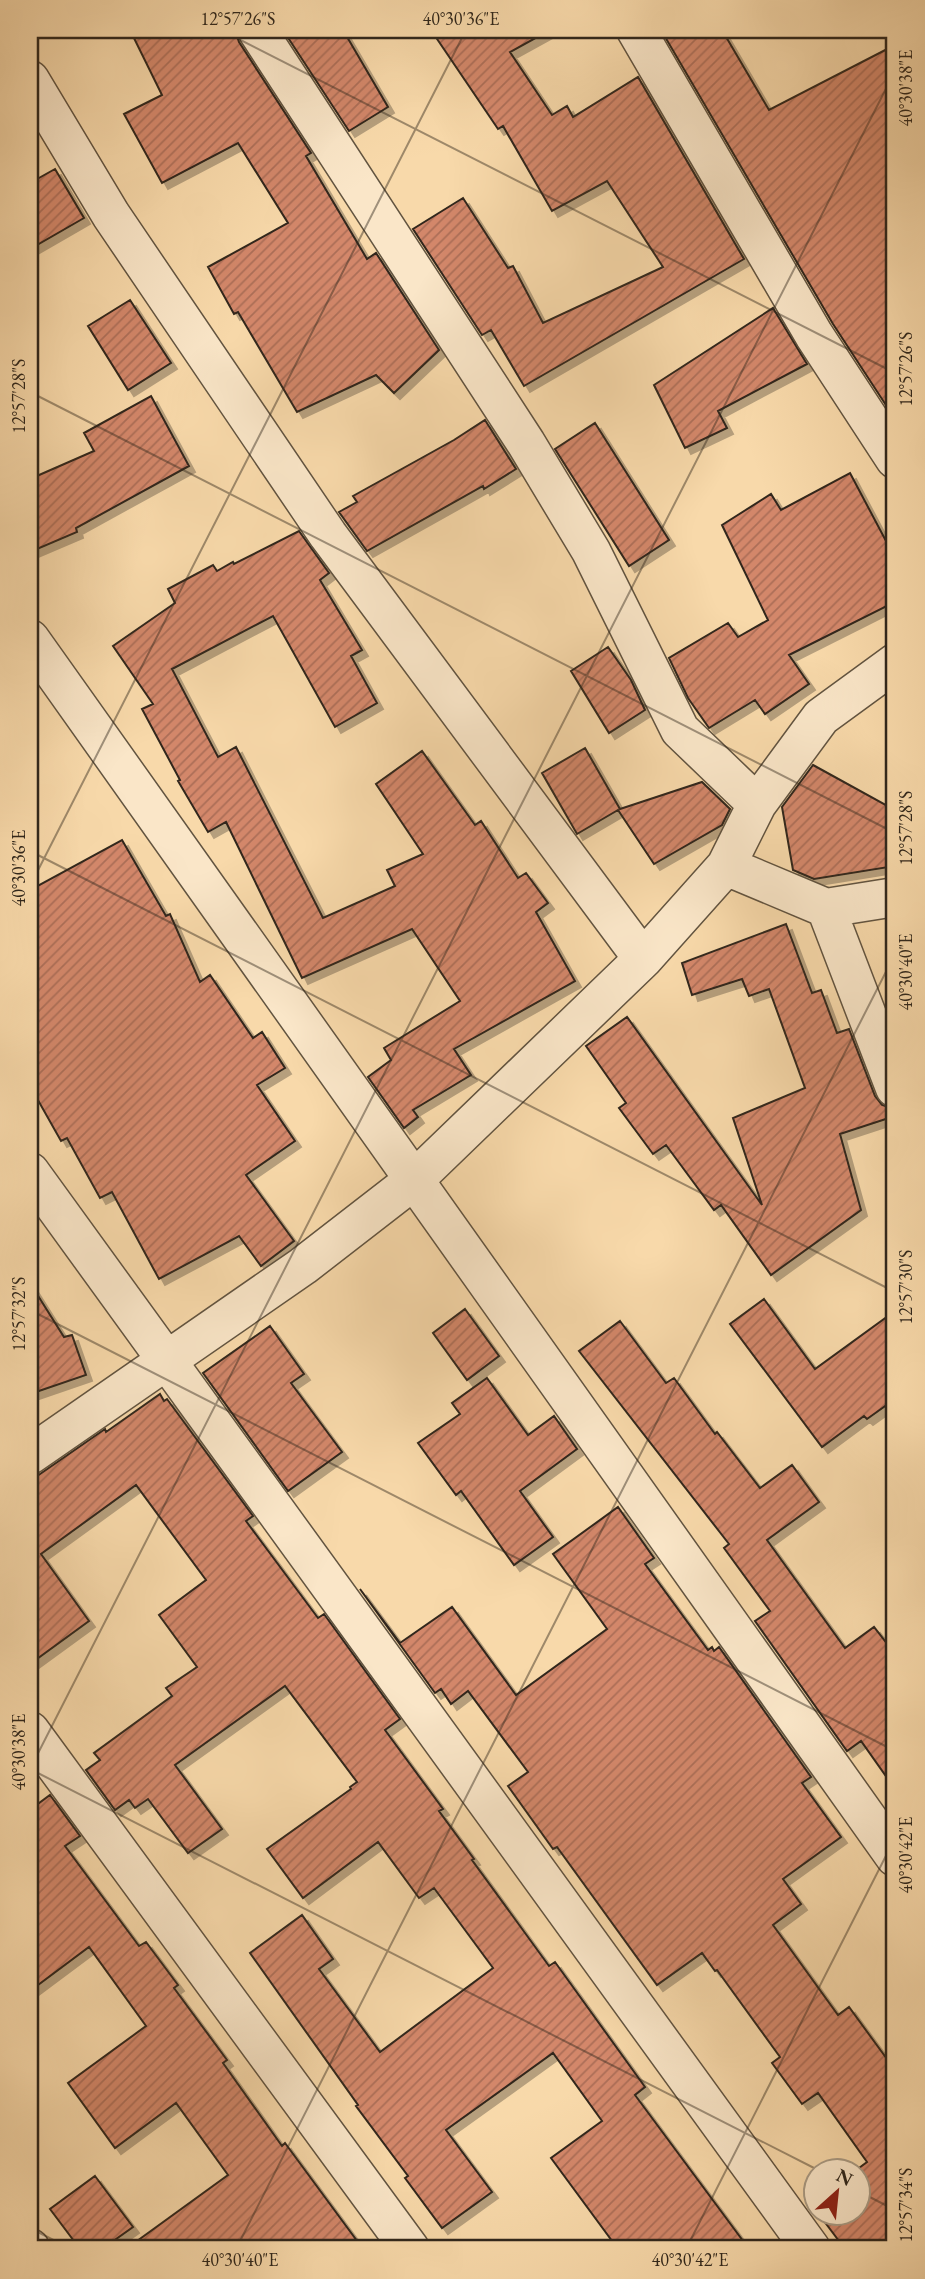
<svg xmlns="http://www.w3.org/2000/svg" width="925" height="2279" viewBox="0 0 925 2279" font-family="'EB Garamond',serif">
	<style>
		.building { fill: url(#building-hatch); stroke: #30271c; stroke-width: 2; filter: url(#shadow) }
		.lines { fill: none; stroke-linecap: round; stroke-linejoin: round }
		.minor-casing { stroke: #625440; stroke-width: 41 }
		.minor { stroke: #fae6c8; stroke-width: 38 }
		.ticks { fill: none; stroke: #30271c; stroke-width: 2; stroke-opacity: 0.45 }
		.neatline { fill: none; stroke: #30271c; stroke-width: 2.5 }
		.ticks-label { font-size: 18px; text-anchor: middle; fill: #30271c }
	</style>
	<defs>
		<pattern id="building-hatch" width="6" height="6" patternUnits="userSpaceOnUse" patternTransform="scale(1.75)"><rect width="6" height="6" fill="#d3876b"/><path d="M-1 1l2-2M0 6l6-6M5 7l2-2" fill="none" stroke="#ac6e57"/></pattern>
		<filter id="shadow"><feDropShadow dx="6" dy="6" stdDeviation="0" flood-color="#0004"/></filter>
	</defs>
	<rect width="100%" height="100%" fill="#f8d9aa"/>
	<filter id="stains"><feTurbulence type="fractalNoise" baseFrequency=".00286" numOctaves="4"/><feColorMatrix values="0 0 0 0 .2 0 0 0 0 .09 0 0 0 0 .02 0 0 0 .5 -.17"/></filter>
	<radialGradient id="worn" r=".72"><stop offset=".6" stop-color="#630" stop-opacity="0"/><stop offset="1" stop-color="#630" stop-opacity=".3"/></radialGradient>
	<!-- building -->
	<path class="building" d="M130,30H235L239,42L311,153L306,156L367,259L376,253L439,350L394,393L376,375L297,412L238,312L234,314L208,267L288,223L238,143L162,183L124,114L162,95Z
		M283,30H343L388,107L349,131Z
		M431,30H550L510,52L552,115L567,106L573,117L638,77L744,259L524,386L491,330L482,335L413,229L463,198L508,268L513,266L543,323L663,267L607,181L552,211L503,126L498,129Z
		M661,30H722L769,110L895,45V419L833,324Z
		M55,169L84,218L30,249V183Z
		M130,300L171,363L128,390L88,326Z
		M773,308L807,364L718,411L727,428L685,448L654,385Z
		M151,396L189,466L76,528L77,532L30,552V479L94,451L84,433Z
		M485,420L516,469L484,489L483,486L367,551L339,512L357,502L353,496L454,440Z
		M595,423L669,540L629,566L555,449Z
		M850,473L895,558V602L789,655L809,684L765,714L755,700L709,728L688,698L669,658L728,623L738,637L768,620L722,525L771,494L781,510Z
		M299,531L329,573L320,580L362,650L351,656L377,703L335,727L273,616L172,669L218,757L236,747L323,918L395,886L387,870L423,854L376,784L422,751L475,825L481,821L518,878L526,873L548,903L536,912L575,981L454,1049L471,1075L413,1110L418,1117L404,1128L368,1077L391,1060L384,1048L460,1001L412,929L302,978L226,822L208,832L178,781L180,780L142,709L153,704L113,646L175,603L168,589L213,565L217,571L233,562L234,564Z
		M608,647L631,680L645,710L609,733L571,671Z
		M585,748L620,809L702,782L730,809L722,825L654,864L618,810L577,834L542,773Z
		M813,765L895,810V866L814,879L793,870L782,807Z
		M122,840L166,916L170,914L200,982L210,975L253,1038L262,1032L285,1068L257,1085L295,1141L246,1175L294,1241L261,1266L239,1236L159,1279L112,1192L100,1198L67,1138L61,1141L30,1086V890Z
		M786,924L812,993L821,990L837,1033L849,1029L875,1096L882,1105L895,1109V1116L840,1134L861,1210L771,1275L721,1205L714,1210L666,1145L653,1154L619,1108L626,1103L586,1046L627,1017L762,1205L733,1118L805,1088L769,989L749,996L742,979L692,995L682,963Z
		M30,1283L64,1337L72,1335L86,1375L30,1394Z
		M764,1299L815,1369L895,1311V1399L867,1419L864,1416L822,1447L730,1324Z
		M465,1309L499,1356L467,1380L433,1333Z
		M620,1321L666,1383L674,1378L715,1434L717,1432L760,1488L792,1465L819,1502L767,1540L845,1648L874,1627L895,1654V1789L861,1741L847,1751L755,1621L770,1611L724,1548L729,1544L579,1351Z
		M270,1326L304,1374L291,1383L342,1452L288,1491L203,1373Z
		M487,1378L528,1435L554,1416L577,1449L520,1491L553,1537L514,1565L461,1491L456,1495L418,1443L460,1414L452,1403Z
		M160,1394L164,1401L167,1399L253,1516L246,1521L318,1618L324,1614L400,1719L385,1730L443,1809L439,1811L474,1859L472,1860L549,1966L555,1962L645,2087L635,2095L749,2249H618L551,2158L602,2121L553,2053L446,2130L492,2192L442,2228L405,2178L408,2176L356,2106L358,2105L250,1953L302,1915L333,1959L319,1969L380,2052L493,1968L434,1888L419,1898L378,1842L303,1898L267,1849L351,1789L350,1787L357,1782L285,1686L175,1765L222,1829L188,1853L148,1799L135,1808L129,1800L115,1810L86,1770L100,1760L94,1753L172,1696L166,1688L197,1667L159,1615L206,1580L136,1485L41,1554L89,1621L30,1664V1481L105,1429L106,1432Z
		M618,1507L654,1558L645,1564L708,1650L712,1647L714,1651L719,1647L811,1777L802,1783L841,1837L783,1879L801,1904L773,1925L838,2015L849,2007L895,2070V2235L875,2249H845L818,2213H858V2171H855L867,2162L818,2093L802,2104L772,2063L780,2057L717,1970L715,1971L702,1953L657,1985L557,1847L553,1849L508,1786L528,1772L468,1691L451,1704L441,1689L435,1693L360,1589L400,1643L452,1607L516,1695L607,1629L553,1554Z
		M50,1795L80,1836L65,1846L139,1946L146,1942L178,1985L174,1988L227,2060L223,2063L282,2146L285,2143L363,2249H126L228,2175L176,2103L115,2148L68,2083L146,2026L89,1947L30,1991V1799L35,1806Z
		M95,2176L133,2227L102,2249H80L50,2209Z"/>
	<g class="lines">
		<!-- minor casing -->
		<g class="minor-casing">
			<path id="minor" d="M257,30L526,443L591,551L680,730L757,804
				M636,30L814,335L895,459
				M30,80L111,215L328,535L643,959
				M30,639L895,1857
				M726,866L826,908L895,897
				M826,908L895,1088
				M30,1172L811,2249
				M30,1455L303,1266L414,1180L643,959L726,866L757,804L821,717L895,663
				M30,1731L410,2249
				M30,2248V2249"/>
		</g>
		<!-- minor -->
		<use href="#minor" class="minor"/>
	</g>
	<!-- ticks -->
	<path class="ticks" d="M221,30L895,373M30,392L895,833M30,851L895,1292M30,886L466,30M30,1310L895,1751M30,1769L895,71M30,1769L818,2170M858,2191L895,2210M30,2228L71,2249M236,2249L895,954M686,2249L895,1838"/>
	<!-- margin -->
	<rect width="925" height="2279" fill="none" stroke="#f8d9aa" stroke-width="77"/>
	<!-- north arrow -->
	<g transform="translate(837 2192) rotate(27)"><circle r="33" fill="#fae6c8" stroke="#a99a83" stroke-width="2"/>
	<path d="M0-5L12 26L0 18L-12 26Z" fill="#8f2418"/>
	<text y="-10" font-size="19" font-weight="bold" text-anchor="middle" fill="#30271c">N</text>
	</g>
	<rect x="38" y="38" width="848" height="2202" class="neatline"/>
	<g class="ticks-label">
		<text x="238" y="25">12°57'26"S</text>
		<text x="461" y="25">40°30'36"E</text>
		<text transform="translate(906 88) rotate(-90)" y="6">40°30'38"E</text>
		<text transform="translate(906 369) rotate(-90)" y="6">12°57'26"S</text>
		<text transform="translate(19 396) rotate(-90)" y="6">12°57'28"S</text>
		<text transform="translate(906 828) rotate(-90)" y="6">12°57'28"S</text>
		<text transform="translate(19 868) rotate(-90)" y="6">40°30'36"E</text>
		<text transform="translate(906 972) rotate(-90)" y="6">40°30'40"E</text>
		<text transform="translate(906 1287) rotate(-90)" y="6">12°57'30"S</text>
		<text transform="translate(19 1314) rotate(-90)" y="6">12°57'32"S</text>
		<text transform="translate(19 1752) rotate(-90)" y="6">40°30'38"E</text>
		<text transform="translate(906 1855) rotate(-90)" y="6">40°30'42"E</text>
		<text transform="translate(906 2205) rotate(-90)" y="6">12°57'34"S</text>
		<text x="240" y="2266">40°30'40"E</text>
		<text x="690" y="2266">40°30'42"E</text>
	</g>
	<rect width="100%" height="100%" filter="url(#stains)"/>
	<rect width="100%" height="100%" fill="url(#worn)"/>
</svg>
